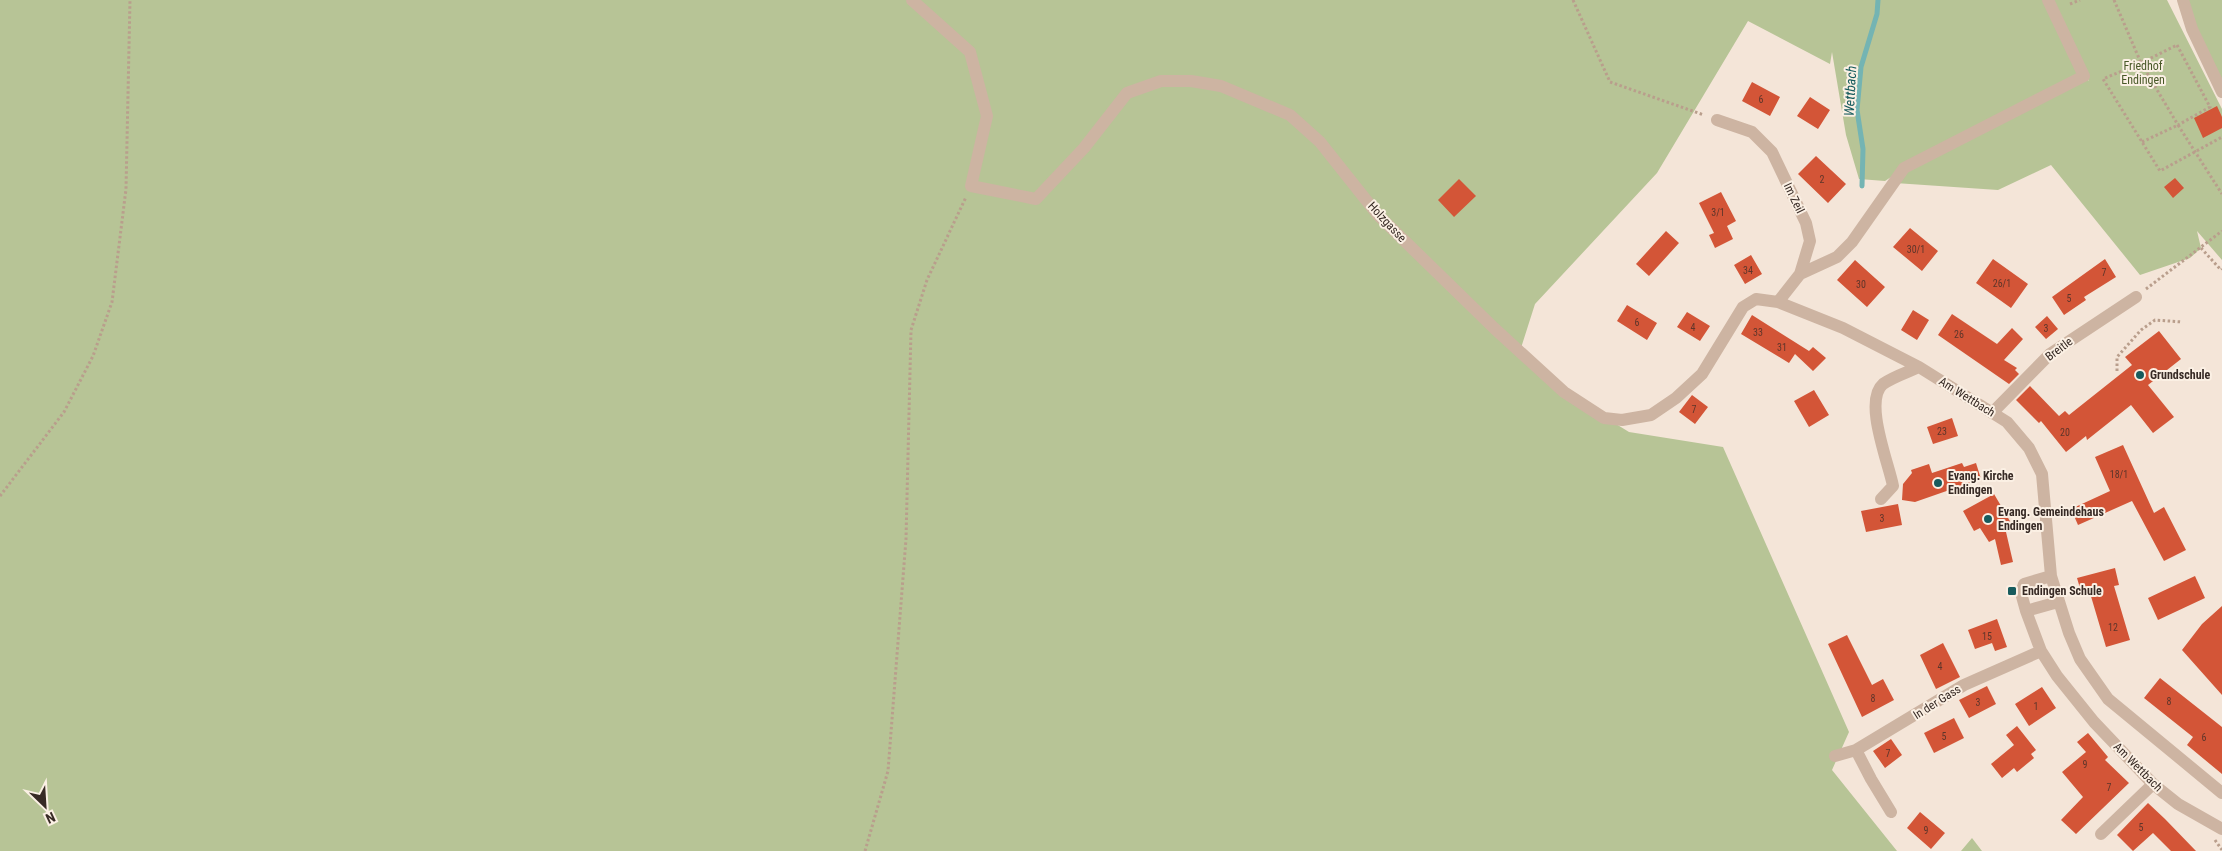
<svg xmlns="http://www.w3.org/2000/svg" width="2222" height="851" viewBox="0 0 2222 851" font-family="'Roboto Condensed',sans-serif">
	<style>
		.green { fill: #b7c496 }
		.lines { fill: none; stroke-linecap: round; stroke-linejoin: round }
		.stream { stroke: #74b4b3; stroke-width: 5 }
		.building { fill: #d35537 }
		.path { stroke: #b99e8c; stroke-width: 3; stroke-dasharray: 2.5 2.5; stroke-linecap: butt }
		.minor { stroke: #cdb4a2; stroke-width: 12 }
		.poi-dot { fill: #175b5d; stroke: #fbf0e4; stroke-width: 2 }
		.labels { text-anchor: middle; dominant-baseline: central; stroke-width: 4; stroke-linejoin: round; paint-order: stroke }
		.number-label { font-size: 10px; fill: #5e352a }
		.park-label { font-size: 12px; fill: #485827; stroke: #fbf0e4 }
		.street-label { font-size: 12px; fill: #372a25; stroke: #fbf0e4 }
		.poi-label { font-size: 12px; font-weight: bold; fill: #372a25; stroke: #fbf0e4; text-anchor: start }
		.water-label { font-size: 14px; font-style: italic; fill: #175b5d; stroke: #fbf0e4 }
	</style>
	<rect width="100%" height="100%" fill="#f4e5d8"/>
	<!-- green -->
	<path class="green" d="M0,0H2048L2084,76L2089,81L2052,0H2167L2222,109V260L2197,231L2201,248L2190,258L2140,275L2051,165L1998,190L1895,183L1903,169L1885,181L1859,179L1846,135L1832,52L1830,64L1748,21L1657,173L1535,304L1520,351L1564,392L1629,432L1723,447L1849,732L1832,770L1897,851H0Z
		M2184,0H2222V92Z
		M1972,838L1982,851H1961Z"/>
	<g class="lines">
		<!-- stream -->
		<path class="stream" d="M1862,186L1863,149L1857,110L1861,67L1877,14L1878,0"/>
	</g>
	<!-- building -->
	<path class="building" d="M1752,82L1780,97L1770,116L1742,101Z
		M1810,97L1830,110L1818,129L1797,116Z
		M2217,106L2222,117V128L2203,138L2194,118Z
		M1816,156L1846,184L1828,203L1798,174Z
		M2175,178L2184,188L2173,198L2164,187Z
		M1459,179L1476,196L1454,217L1438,200Z
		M1721,192L1736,221L1727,226L1733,239L1715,248L1709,235L1714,233L1699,203Z
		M1910,228L1938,251L1922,271L1893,247Z
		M1666,231L1679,243L1649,276L1636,264Z
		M1751,255L1762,274L1745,284L1734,265Z
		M1993,259L2028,284L2011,308L1976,283Z
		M2105,259L2116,277L2084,297L2086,300L2064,315L2052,297Z
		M1855,260L1885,287L1867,307L1837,280Z
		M1627,305L1657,323L1647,340L1617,321Z
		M1913,310L1929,320L1917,340L1901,330Z
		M1687,312L1710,326L1700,341L1677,327Z
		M1952,314L1997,344L2012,328L2023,339L2004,360L2017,368L2015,370L2019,374L2009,384L1938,335Z
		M1752,315L1809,351L1813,347L1826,358L1813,371L1795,354L1789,363L1741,334Z
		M2047,316L2058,329L2046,339L2035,327Z
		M2159,331L2181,359L2148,385L2174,417L2153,433L2131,405L2087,440L2086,436L2066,452L2041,421L2039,423L2016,400L2030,386L2059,416L2065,411L2069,415L2132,365L2125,357Z
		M1814,390L1829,415L1809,427L1794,401Z
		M1692,395L1708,407L1695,424L1679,412Z
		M1952,418L1958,436L1933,444L1927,427Z
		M2123,445L2154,513L2164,507L2186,550L2164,561L2132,501L2078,525L2071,509L2110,491L2095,457Z
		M1962,463L1964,467L1976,463L1981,479L1915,502L1902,500L1903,484L1912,473L1911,470L1929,464L1932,473Z
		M1994,494L2014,528L2006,532L2013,562L2001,565L1995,539L1989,542L1980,528L1974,531L1963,511Z
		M1898,504L1902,525L1866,532L1861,511Z
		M2115,568L2119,585L2114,586L2130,640L2106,647L2090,593L2082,595L2077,578Z
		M2195,576L2205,598L2158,620L2148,598Z
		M2222,606V695L2182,650L2202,624Z
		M1997,619L2007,647L1995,651L1992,643L1975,649L1968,630Z
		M1847,635L1872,685L1883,679L1894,700L1862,717L1828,644Z
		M1943,643L1960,677L1936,689L1920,655Z
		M2160,678L2222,727V774L2187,745L2193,737L2144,698Z
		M1987,686L1996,704L1969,718L1959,700Z
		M2042,687L2056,708L2029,726L2015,704Z
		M1954,718L1964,738L1934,753L1924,733Z
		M2017,726L2036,750L2031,754L2034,758L2017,772L2014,768L2002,778L1991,764L2014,745L2006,735Z
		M2088,733L2108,757L2105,760L2129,783L2076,834L2061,820L2083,797L2062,772L2086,752L2077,742Z
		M1891,739L1902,755L1885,768L1873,751Z
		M2148,803L2165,819L2196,851H2171L2153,833L2133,851L2117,835Z
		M1920,812L1945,833L1931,849L1907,828Z"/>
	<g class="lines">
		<!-- path -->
		<path class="path" d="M1573,0L1610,82L1704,115
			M2114,0L2141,63L2103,79L2160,171L2222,137
			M2070,4L2080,0
			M2177,45L2210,107L2178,125L2141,63Z
			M2142,142L2178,125L2222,194
			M2201,248L2221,270L2222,269
			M2146,289L2222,231
			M2117,371V357L2141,330L2155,320L2182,322
			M0,496L64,412L93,356L112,302L126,189L130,0
			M2215,840L2222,850
			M865,851L888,771L906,539L911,330L927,280L966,197"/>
		<!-- minor -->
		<path class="minor" d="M912,0L970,52L987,116L971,186L1036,199L1084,148L1127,93L1161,81H1191L1221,86L1290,115L1320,142L1378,215L1494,328L1564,392L1604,418L1622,420L1651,415L1676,398L1702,374L1743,307L1756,299L1778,302L1843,328L1919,367L2007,422L2029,448L2042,474L2051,576L2069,633L2080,659L2108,699L2222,793
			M2183,0L2192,29L2222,92
			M1717,120L1752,132L1772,152L1806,223L1810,241L1800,274L1778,302
			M1800,274L1837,257L1852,242L1904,168L2084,76L2048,0
			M1992,413L2050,354L2136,297
			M1881,499L1893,486C1889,464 1863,401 1883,384C1893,377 1908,372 1919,367
			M2051,576L2024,584L2021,593L2026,611L2041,651L2057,676L2094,722L2153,784L2178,804L2222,829
			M2026,611L2058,602
			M1856,750L1871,779L1891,812
			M1835,756L1856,750L1964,685L2041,651
			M2101,834L2153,784"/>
	</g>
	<!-- markers -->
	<g class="poi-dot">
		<circle cx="2140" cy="375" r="5"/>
		<circle cx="1938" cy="483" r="5"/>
		<circle cx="1988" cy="519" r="5"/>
		<rect x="2007" y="586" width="10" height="10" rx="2.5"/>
	</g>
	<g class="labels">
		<!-- number labels -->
		<g class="number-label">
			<text x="1761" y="99">6</text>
			<text x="1822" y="179">2</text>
			<text x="1718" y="212">3/1</text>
			<text x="1916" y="249">30/1</text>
			<text x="1748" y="270">34</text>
			<text x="2104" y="272">7</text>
			<text x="2002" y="283">26/1</text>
			<text x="1861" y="284">30</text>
			<text x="2069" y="298">5</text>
			<text x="1637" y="322">6</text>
			<text x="1693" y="327">4</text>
			<text x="2046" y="328">3</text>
			<text x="1758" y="332">33</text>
			<text x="1959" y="334">26</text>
			<text x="1782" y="347">31</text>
			<text x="1694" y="409">7</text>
			<text x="1942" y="431">23</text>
			<text x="2065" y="432">20</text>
			<text x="2119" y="474">18/1</text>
			<text x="1882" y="518">3</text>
			<text x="2113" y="627">12</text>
			<text x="1987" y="636">15</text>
			<text x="1940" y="666">4</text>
			<text x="1873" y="698">8</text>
			<text x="2169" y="701">8</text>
			<text x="1978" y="702">3</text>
			<text x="2036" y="706">1</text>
			<text x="1944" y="736">5</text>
			<text x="2204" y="737">6</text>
			<text x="1888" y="753">7</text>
			<text x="2085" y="764">9</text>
			<text x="2109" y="787">7</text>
			<text x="2141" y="827">5</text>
			<text x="1926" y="830">9</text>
		</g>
		<!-- park labels -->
		<g class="park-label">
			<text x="2143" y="66">Friedhof<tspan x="2143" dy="14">Endingen</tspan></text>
		</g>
		<!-- street labels -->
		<g class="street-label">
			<text transform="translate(1794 198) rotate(64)">Im Zeil</text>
			<text transform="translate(1387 222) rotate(47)">Holzgasse</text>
			<text transform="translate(2059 349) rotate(-37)">Breitle</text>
			<text transform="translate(1967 397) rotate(32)">Am Wettbach</text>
			<text transform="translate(1937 702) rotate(-32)">In der Gass</text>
			<text transform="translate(2138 767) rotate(45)">Am Wettbach</text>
		</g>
		<!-- poi labels -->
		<g class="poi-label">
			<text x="2150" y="375">Grundschule</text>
			<text x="1948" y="476">Evang. Kirche<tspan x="1948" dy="14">Endingen</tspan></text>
			<text x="1998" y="512">Evang. Gemeindehaus<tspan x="1998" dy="14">Endingen</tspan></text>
			<text x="2022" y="591">Endingen Schule</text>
		</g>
		<!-- water labels -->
		<g class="water-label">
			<text transform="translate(1850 91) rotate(-87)">Wettbach</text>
		</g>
	</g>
	<!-- north arrow -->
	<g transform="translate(45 806) rotate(155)" stroke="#fbf0e4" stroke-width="4" paint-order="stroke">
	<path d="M0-4L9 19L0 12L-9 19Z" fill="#372a25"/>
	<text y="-8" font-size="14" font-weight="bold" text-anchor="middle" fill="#372a25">N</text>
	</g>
</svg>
